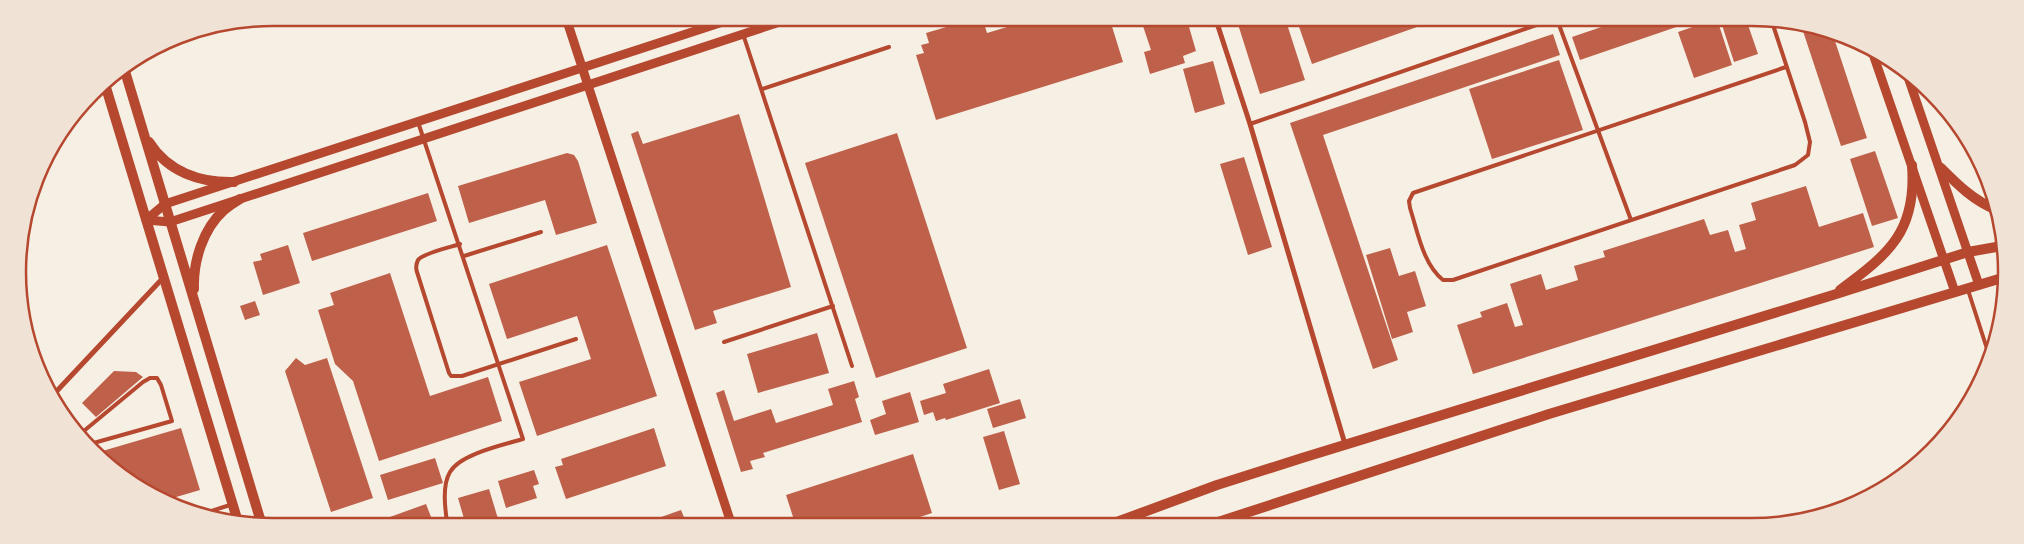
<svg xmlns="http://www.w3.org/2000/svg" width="2024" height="544" viewBox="0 0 2024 544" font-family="Manrope,sans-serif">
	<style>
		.building { fill: #bf614a }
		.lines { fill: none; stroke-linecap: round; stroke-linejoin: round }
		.service { stroke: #b5482f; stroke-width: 4 }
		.minor { stroke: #b5482f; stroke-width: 5 }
		.tertiary { stroke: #b5482f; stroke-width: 9 }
		.secondary { stroke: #b5482f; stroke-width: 10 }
		.rim { fill: none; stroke: #b5482f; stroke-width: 2.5 }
	</style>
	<rect width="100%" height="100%" fill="#f6efe4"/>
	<!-- building -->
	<path class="building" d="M970,20H983L987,33L1031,20H1110L1123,62L936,120L916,55L924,53L921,45L929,43L926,33Z
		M1141,20H1187L1196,51L1183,56L1185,63L1150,74L1144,52L1151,50Z
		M1237,21H1286L1305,80L1260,94Z
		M1297,21H1434L1312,64Z
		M1616,22H1691L1580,60L1572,37Z
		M1707,22H1718L1732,65L1694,78L1678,32Z
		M1721,22H1747L1758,54L1734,62Z
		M1800,22L1833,35L1867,138L1841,146Z
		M1553,34L1560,55L1323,135L1398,360L1373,369L1290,123Z
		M1559,60L1583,130L1492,159L1469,89Z
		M1213,61L1225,104L1195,113L1183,69Z
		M739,114L791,287L713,311L717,323L695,330L631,134L638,131L643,144Z
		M897,133L967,348L876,378L805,163Z
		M1875,151L1898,218L1872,226L1850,159Z
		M567,153L574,155L578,161L597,223L556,235L545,200L469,223L458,186Z
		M1244,157L1272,247L1248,255L1220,164Z
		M1806,186L1819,227L1863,213L1874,247L1473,374L1457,325L1482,317L1480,312L1507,303L1515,327L1523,325L1510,284L1541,274L1546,290L1578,280L1574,266L1605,257L1603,251L1704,219L1710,235L1728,230L1735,252L1746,249L1739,225L1756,220L1751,203Z
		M428,193L437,221L312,261L303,233Z
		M288,245L300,283L263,295L253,262L262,260L260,254Z
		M607,245L657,396L537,436L519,382L591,359L577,316L507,339L489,284Z
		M1390,248L1399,276L1415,271L1426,306L1407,312L1413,332L1392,339L1366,255Z
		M390,273L430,396L488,377L502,421L379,461L353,381L335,364L318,310L334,305L330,293Z
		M255,301L260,315L245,320L240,306Z
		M817,333L829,373L758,393L747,354Z
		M296,358L305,365L327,358L373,498L331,512L285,371Z
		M989,369L1000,403L946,420L945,418L936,421L933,412L924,415L920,401L946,393L943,384Z
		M114,371L136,372L143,377L96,417L82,403Z
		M854,381L859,397L855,399L862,422L763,453L765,457L750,461L753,469L741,472L716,393L724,390L734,421L771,409L776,423L833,405L828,389Z
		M910,392L919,422L875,435L870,420L886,414L882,401Z
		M1020,399L1026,418L993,428L987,409Z
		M181,428L200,490L166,500L145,492L99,452Z
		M654,428L666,466L566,499L555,467L563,465L561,459Z
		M1004,431L1020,484L999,490L983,437Z
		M913,454L932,513L902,523H795L786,495Z
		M435,458L443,483L388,500L380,475Z
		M534,470L539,484L533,486L537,498L506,508L498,481Z
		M489,489L499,522H465L458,498Z
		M426,504L433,522H376Z
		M681,510L686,522H647Z"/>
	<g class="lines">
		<!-- service -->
		<path class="service" d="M1558,22L1631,220
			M1772,22L1805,122L1810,142L1808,155L1795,165L1453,280H1443C1423,264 1418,233 1410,208L1409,201L1413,193L1786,67
			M743,34L852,366
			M762,89L889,47
			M418,122L523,439C503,445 460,454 450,472C442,485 445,508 447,522
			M1250,124L1545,22
			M460,244C451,247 423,253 418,260C416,264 416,269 417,272L449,373L451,376H462L576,339
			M464,256L541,232
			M1968,290L1989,355
			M724,342L833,306
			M79,435L143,382L150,378H157L161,385L172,421L90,444
			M202,514L230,505"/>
		<!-- minor -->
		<path class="minor" d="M1216,20L1250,124L1345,444
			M54,394L163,278"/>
		<!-- tertiary -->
		<path class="tertiary" d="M566,18L731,523
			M1872,51L1955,292
			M1907,74L1979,285
			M146,220L170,222L789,19
			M146,220L165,204L732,19"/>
		<!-- secondary -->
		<path class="secondary" d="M124,68L261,522
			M104,81L238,522
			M149,142C168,172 200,183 234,182
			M1941,168C1958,185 1974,201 1997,210
			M194,289C193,261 203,229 224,210C229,206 235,202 240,199
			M1840,290C1889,254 1917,231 1912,165
			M1114,523L1217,485L1302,458L1833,295L1968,252L2002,246
			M1215,523L1549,414L2002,278"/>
	</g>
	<!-- crop -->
	<path d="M0 0H2024V544H0ZM272 26H1752A246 246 0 0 1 1998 272V272A246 246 0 0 1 1752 518H272A246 246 0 0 1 26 272V272A246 246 0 0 1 272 26Z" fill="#f1e2d6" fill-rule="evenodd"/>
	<path class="rim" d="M272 26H1752A246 246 0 0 1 1998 272V272A246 246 0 0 1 1752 518H272A246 246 0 0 1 26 272V272A246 246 0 0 1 272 26Z"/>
</svg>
